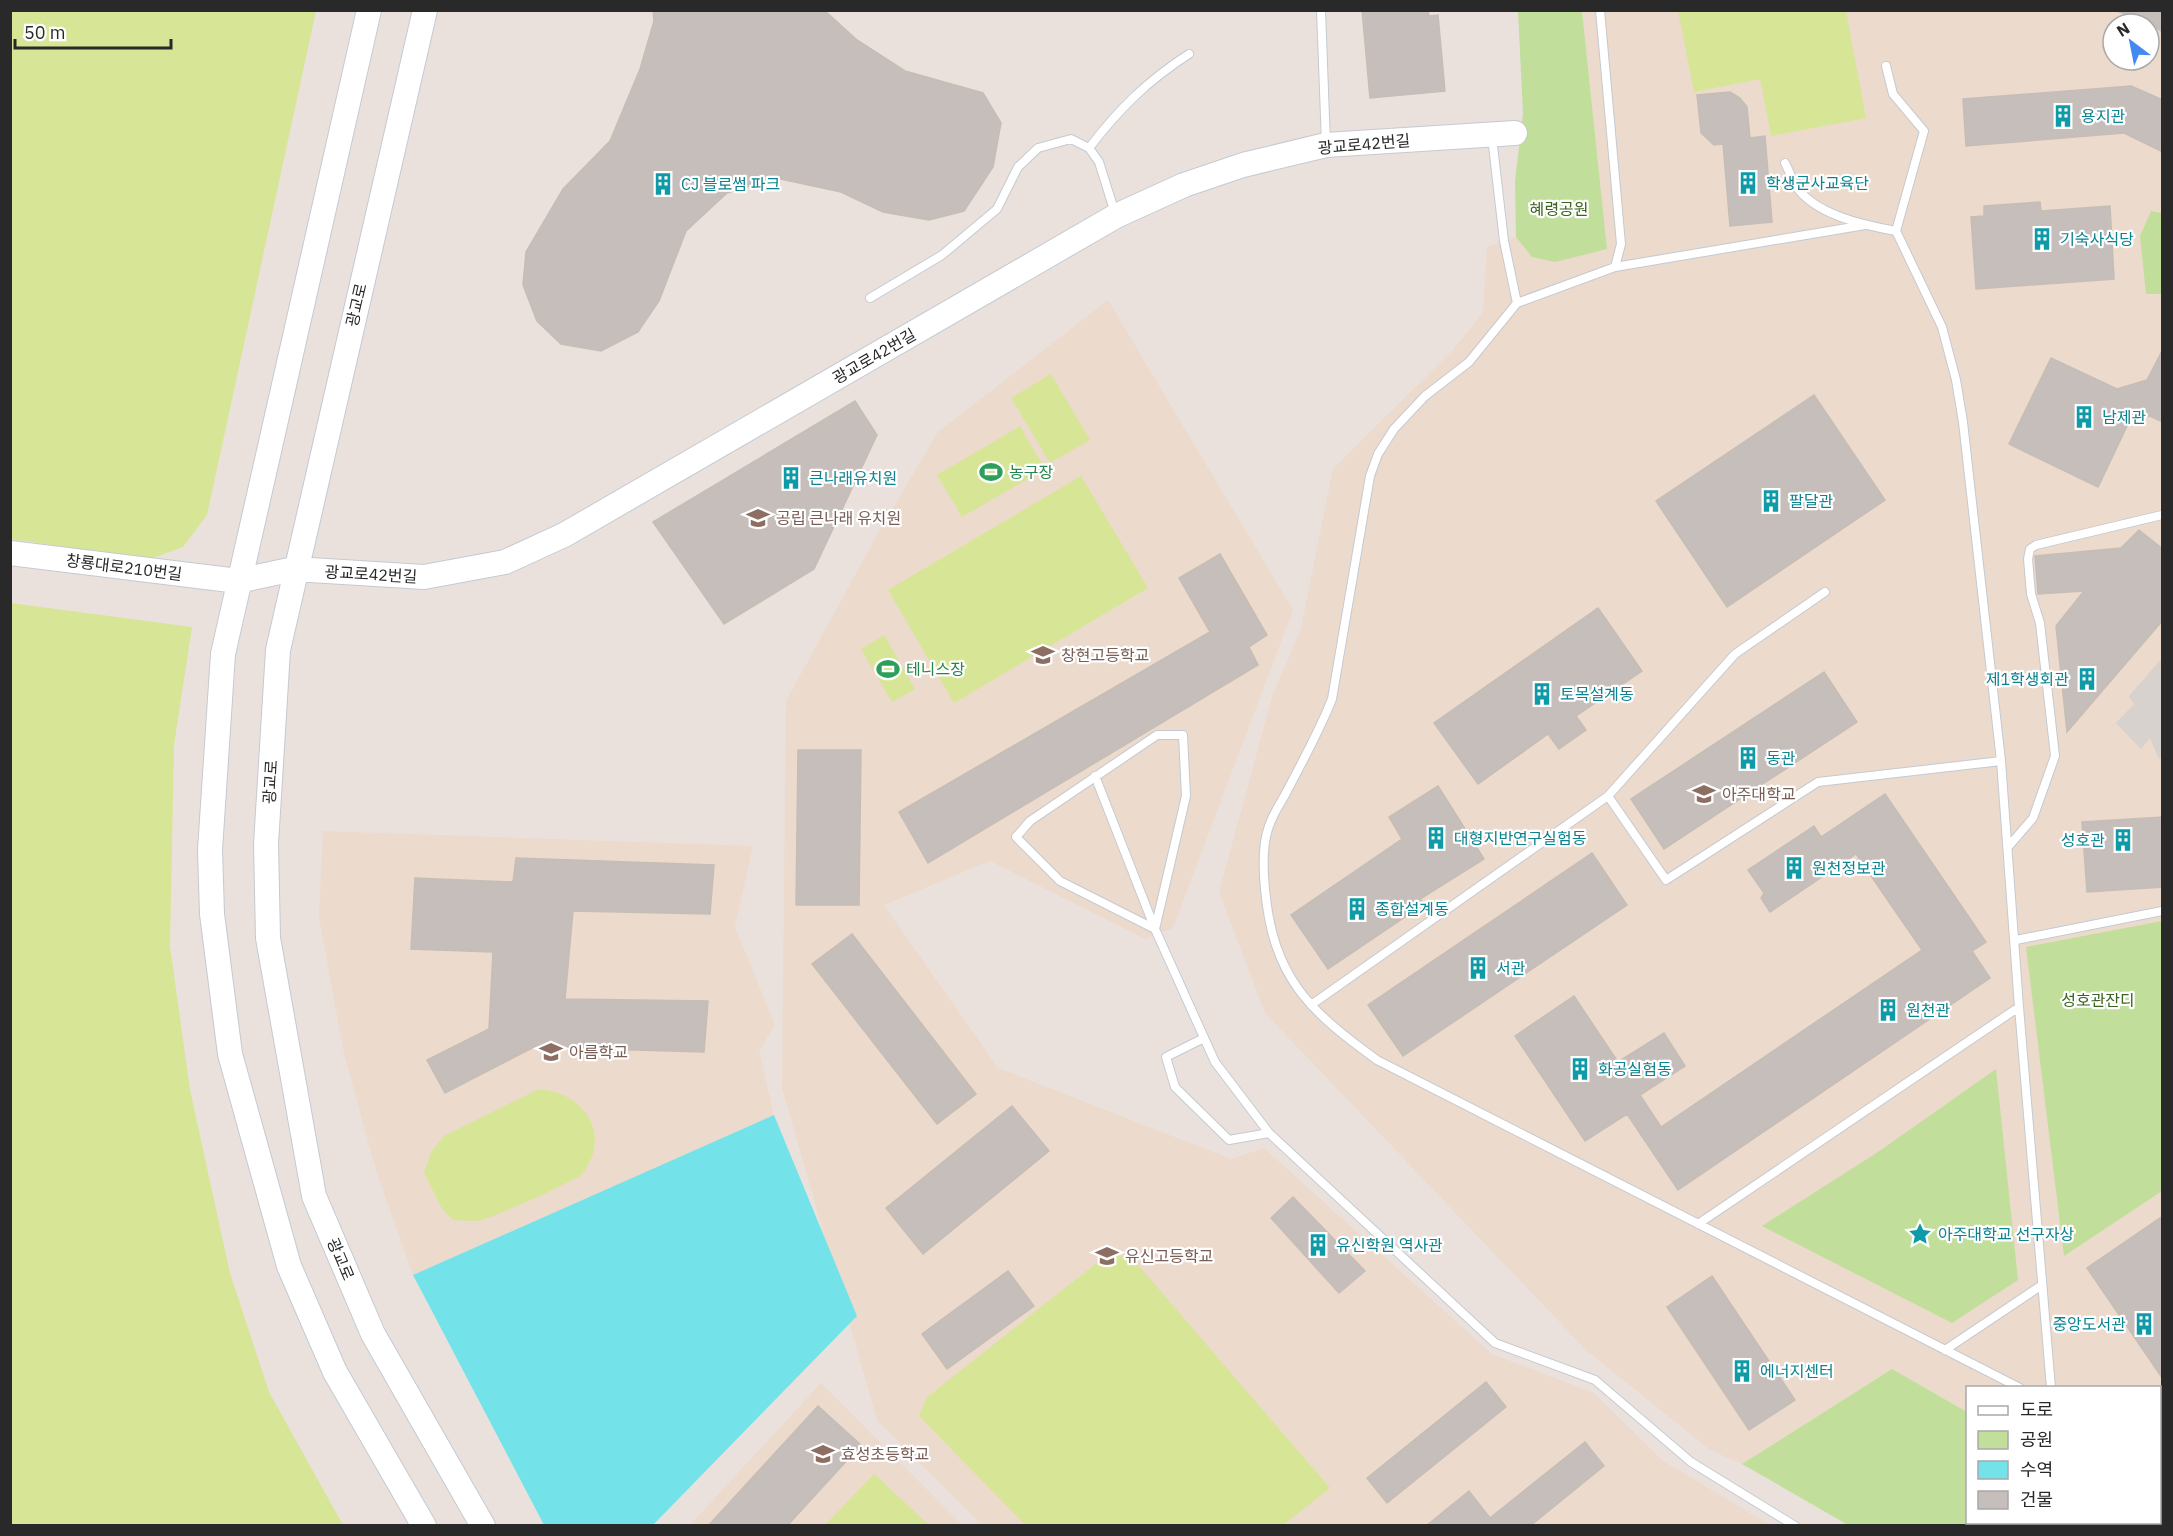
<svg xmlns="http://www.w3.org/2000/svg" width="2173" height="1536" viewBox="0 0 2173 1536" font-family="'IBM Plex Sans','Noto Sans KR',sans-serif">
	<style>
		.education { fill: #ecdacc; fill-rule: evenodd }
		.green { fill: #c1df9a }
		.pitch { fill: #d6e696 }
		.plaza { fill: #d7d2ce }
		.water { fill: #73e3e9 }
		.building { fill: #c6bebb; stroke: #c6bdb5; stroke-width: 1.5 }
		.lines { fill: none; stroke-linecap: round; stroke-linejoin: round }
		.lane-casing { stroke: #c4cad2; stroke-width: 10 }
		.secondary-casing { stroke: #c4cad2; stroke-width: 26 }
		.lane { stroke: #fff; stroke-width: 8 }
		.secondary { stroke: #fff; stroke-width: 24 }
		.labels { text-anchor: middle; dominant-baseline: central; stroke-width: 4.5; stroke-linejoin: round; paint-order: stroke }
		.culture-label { font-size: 16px; fill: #0d838f; stroke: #fff; text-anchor: start }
		.street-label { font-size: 16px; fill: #292929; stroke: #fff }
		.park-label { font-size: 16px; fill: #3a631d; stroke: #fff }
		.leisure-label { font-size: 16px; fill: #27864d; stroke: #fff; text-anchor: start }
		.education-label { font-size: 16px; fill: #785e54; stroke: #fff; text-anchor: start }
	</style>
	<rect width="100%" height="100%" fill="#ebe1dc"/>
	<!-- education -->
	<path class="education" d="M1582,11H2162V1525L2075,1526L2073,1523L2160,1522V1388H1968L1967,1412L1892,1369L1742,1464L1710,1450L1587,1351L1265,1013L1219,892L1272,697L1301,629L1333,469L1454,349L1483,312L1487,247L1516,237L1532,257L1607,249ZM2113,24H2149V60H2113Z
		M1108,300L1293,610L1173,928L1145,939L990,861L884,905L998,1068L1231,1159L1264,1148L1492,1354L1594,1393L1662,1460L1770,1525H982L877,1420L782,1088L786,701L878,533L938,432Z
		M323,831L753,846L735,927L775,1025L759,1051L774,1115L413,1275L376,1170L344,1054L319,917Z
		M821,1383L962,1525L689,1526Z"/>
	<!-- green -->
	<path class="green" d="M1518,11H1582L1607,249L1555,262L1532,257L1516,237L1515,181L1523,114Z
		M2151,211L2162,213V294H2146L2140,236Z
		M2162,921V1191L2064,1256L2026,947Z
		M1996,1069L2018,1280L1952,1323L1762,1226L1878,1152Z
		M1892,1369L1967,1412L1968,1522H2073L2075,1525H1848L1742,1464Z"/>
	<!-- pitch -->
	<path class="pitch" d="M10,11H316L207,515L183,547L150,559L11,539Z
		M1678,11H1846L1866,118L1771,136L1760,79L1694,92Z
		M1051,374L1090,440L1050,463L1011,398Z
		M1020,426L1045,469L962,517L937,475Z
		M1081,476L1148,588L954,703L888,590Z
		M11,603L192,627L174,745L170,946L190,1090L230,1273L269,1392L343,1525H11Z
		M884,635L915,689L892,702L861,649Z
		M539,1089C584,1093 613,1134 582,1174C579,1179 490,1219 481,1220C473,1222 462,1220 453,1220L441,1207L424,1173L431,1152L444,1136Z
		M1108,1254L1132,1258L1330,1488L1283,1525H1025L919,1416L926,1398Z
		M874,1474L929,1525H825Z"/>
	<!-- plaza -->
	<path class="plaza" d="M2162,658V758L2159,759L2150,738L2141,749L2116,723L2134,704L2129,696Z"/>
	<!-- water -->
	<path class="water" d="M774,1115L857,1316L653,1525H544L413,1275Z"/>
	<!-- building -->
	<path class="building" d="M653,10H824L857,40L905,71L983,93L1001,123L993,167L964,211L929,220L883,212L841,192L776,178L727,193L686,231L659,301L638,332L601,351L561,344L537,321L523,285L526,252L563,189L610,141L640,69L654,21Z
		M1362,10H1428L1429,16L1438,15L1445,91L1370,98Z
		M2115,10H2163V32L2149,24Z
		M2131,86L2163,100V152L2124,133L1966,146L1963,99Z
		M1730,92L1740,98L1747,107L1750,138L1765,136L1772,222L1730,226L1723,144L1714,145L1701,133L1697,95Z
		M2040,202L2041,211L2110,206L2114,279L1976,289L1971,217L1984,216V206Z
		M2163,349V422L2150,416L2129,422L2098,487L2009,444L2051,358L2117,389L2147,380Z
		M1814,395L1885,500L1727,607L1656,501Z
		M855,401L877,435L814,569L724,624L653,522Z
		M2139,530L2163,549V620L2067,732L2056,626L2084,591L2038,594L2035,556L2121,548Z
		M1220,554L1267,635L1249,647L1258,665L928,863L899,812L1210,632L1179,578Z
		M1598,608L1642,671L1576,716L1586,730L1559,749L1548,734L1478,784L1434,723Z
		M1824,672L1857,722L1664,849L1631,799Z
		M798,750H861L859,905H796Z
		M1438,786L1484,859L1420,899L1424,904L1328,969L1291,915L1402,839L1389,817Z
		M1885,794L1986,942L1972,951L1990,978L1678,1190L1627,1114L1585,1141L1515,1036L1574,996L1618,1062L1664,1033L1685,1066L1640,1095L1661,1127L1922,950L1856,854L1770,912L1761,898L1764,893L1748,870L1814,826L1821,837Z
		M2163,817V887L2087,892L2082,822Z
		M1592,853L1627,905L1403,1056L1368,1005Z
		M516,858L714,865L710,914L573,911L565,999L708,1001L704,1052L534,1047L445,1093L427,1060L489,1029L493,952L411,949L415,878L513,882Z
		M852,934L976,1094L937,1124L812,964Z
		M1012,1106L1049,1151L923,1254L886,1208Z
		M1293,1197L1365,1271L1339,1293L1271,1218Z
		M2163,1216V1379L2087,1268Z
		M1008,1271L1034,1306L947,1369L922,1334Z
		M1712,1276L1795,1400L1749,1430L1667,1307Z
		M1486,1382L1506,1407L1387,1503L1367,1478Z
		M818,1406L861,1445L787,1526H708Z
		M1585,1442L1604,1466L1530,1526H1426L1469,1491L1490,1518Z"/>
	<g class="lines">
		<!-- lane casing -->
		<g class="lane-casing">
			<path id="lane" d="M1321,10L1326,144
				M1600,10L1621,244L1615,267
				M1886,66L1893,94L1924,131L1896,231L1942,327L1956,380L1963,422L2001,761L2019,1007L2051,1388
				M1492,137L1504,241L1517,303
				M1089,148C1119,109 1147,81 1189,54
				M1785,163C1789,170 1791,178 1795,185C1815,215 1863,225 1896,231
				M1865,225L1615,267L1517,303L1469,362L1425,396L1394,429L1378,454L1370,476L1332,699C1319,732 1302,762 1286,793C1280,804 1273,814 1269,826C1262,845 1263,869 1265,889C1273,977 1308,1010 1377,1060L2020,1388
				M870,298L942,255L997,209L1018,167L1038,148L1071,139L1089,148L1099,162L1115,213
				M1825,592L1735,654L1608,796L1666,880L1818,782L2001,761
				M1157,735H1183L1186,796L1155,929L1060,881L1016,837L1030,821Z
				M1095,776L1155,929L1215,1062L1269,1133L1495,1343L1595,1380L1691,1462L1795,1526
				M2008,847L2033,818L2055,756L2040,623L2031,594L2028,559L2030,549L2036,545L2162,515
				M2016,940L2162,911
				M1311,1005L1608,796
				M1204,1038L1166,1057L1175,1087L1229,1140L1269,1133
				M1698,1224L2019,1007
				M1945,1350L2042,1285
				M2132,1522L2134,1526"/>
		</g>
		<!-- secondary casing -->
		<g class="secondary-casing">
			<path id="secondary" d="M369,10L223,654L210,850L212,914L230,1054L289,1266L335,1372L424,1526
				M425,10L278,650L266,844L268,938L314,1196L373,1334L483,1526
				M10,553L238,581L294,569L424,577L505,562L564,535L1116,216L1184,185L1243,165L1326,145L1515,133"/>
		</g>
		<!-- lane -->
		<use href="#lane" class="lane"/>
		<!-- secondary -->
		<use href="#secondary" class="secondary"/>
	</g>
	<!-- icons -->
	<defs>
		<g id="building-bare" transform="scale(1.8)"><path d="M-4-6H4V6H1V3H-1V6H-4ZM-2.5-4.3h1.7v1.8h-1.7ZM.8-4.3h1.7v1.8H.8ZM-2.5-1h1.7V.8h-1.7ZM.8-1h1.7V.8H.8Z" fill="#0f9aa8" stroke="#fff" stroke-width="2.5" paint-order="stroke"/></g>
		<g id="stadium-bare" transform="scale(1.8)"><path d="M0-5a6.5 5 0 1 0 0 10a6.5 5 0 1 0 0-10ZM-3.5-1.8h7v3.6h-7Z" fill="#2e9e5b" stroke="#fff" stroke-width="2.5" paint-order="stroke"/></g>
		<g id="school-bare" transform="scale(1.8)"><path d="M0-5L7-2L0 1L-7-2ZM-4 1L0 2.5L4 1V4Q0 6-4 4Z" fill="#8d6e63" stroke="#fff" stroke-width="2.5" paint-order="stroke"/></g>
		<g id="university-bare" transform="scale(1.8)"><path d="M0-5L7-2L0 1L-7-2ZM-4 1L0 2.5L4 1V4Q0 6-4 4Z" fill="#8d6e63" stroke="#fff" stroke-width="2.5" paint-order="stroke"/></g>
		<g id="sight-bare" transform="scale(1.8)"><path d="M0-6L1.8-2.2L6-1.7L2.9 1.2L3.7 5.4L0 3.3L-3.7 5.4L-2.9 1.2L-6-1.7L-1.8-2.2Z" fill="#0f9aa8" stroke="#fff" stroke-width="2.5" paint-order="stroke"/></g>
	</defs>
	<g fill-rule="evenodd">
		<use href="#building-bare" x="2063" y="116"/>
		<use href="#building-bare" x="1748" y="183"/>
		<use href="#building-bare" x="663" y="184"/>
		<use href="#building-bare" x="2042" y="239"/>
		<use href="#building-bare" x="2084" y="417"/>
		<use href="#stadium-bare" x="991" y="472"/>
		<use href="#building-bare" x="791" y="478"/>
		<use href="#building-bare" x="1771" y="501"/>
		<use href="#school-bare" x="758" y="518"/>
		<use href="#school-bare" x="1043" y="655"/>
		<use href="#stadium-bare" x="888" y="669"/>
		<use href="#building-bare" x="2087" y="679"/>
		<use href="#building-bare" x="1542" y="694"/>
		<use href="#building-bare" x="1748" y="758"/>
		<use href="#university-bare" x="1704" y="794"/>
		<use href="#building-bare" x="1436" y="838"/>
		<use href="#building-bare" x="2123" y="840"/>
		<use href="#building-bare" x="1794" y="868"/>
		<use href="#building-bare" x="1357" y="909"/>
		<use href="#building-bare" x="1478" y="968"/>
		<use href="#building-bare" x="1888" y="1010"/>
		<use href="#school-bare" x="551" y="1052"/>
		<use href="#building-bare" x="1580" y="1069"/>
		<use href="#sight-bare" x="1920" y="1234"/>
		<use href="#building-bare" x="1318" y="1245"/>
		<use href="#school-bare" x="1107" y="1256"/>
		<use href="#building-bare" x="2144" y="1324"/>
		<use href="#building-bare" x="1742" y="1371"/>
		<use href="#school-bare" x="823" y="1454"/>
	</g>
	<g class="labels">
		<!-- culture labels -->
		<g class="culture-label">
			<text x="2081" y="116">용지관</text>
			<text x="1766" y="183">학생군사교육단</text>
			<text x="681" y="184">CJ 블로썸 파크</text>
			<text x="2060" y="239">기숙사식당</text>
			<text x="2102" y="417">남제관</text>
			<text x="809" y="478">큰나래유치원</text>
			<text x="1789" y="501">팔달관</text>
			<text x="2069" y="679" text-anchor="end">제1학생회관</text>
			<text x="1560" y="694">토목설계동</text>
			<text x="1766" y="758">동관</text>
			<text x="1454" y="838">대형지반연구실험동</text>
			<text x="2105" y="840" text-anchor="end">성호관</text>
			<text x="1812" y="868">원천정보관</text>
			<text x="1375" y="909">종합설계동</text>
			<text x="1496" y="968">서관</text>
			<text x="1906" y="1010">원천관</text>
			<text x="1598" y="1069">화공실험동</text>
			<text x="1938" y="1234">아주대학교 선구자상</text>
			<text x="1336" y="1245">유신학원 역사관</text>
			<text x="2126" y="1324" text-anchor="end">중앙도서관</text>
			<text x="1760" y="1371">에너지센터</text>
		</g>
		<!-- street labels -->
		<g class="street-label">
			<text transform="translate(1364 144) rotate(-5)">광교로42번길</text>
			<text transform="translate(356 305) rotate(-77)">광교로</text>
			<text transform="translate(874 356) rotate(-30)">광교로42번길</text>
			<text transform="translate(124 567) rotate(7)">창룡대로210번길</text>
			<text transform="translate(371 574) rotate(3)">광교로42번길</text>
			<text transform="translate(270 782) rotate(-87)">광교로</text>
			<text transform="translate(341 1259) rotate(67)">광교로</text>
		</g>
		<!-- park labels -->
		<g class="park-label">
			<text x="1559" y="209">혜령공원</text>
			<text x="2098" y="1000">성호관잔디</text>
		</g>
		<!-- leisure labels -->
		<g class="leisure-label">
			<text x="1009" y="472">농구장</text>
			<text x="906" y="669">테니스장</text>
		</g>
		<!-- education labels -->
		<g class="education-label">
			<text x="776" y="518">공립 큰나래 유치원</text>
			<text x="1061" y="655">창현고등학교</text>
			<text x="1722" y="794">아주대학교</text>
			<text x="569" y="1052">아름학교</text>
			<text x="1125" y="1256">유신고등학교</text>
			<text x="841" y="1454">효성초등학교</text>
		</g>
	</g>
	<!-- border -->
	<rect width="2173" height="1536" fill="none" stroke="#292929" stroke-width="24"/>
	<!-- legend -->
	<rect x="1966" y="1386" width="195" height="138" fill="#ffffff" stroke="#a9a9a9" stroke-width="1.5"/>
	<rect x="1978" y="1406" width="30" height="9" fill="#ffffff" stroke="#a9a9a9" stroke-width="1.5"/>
	<text x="2020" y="1416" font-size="18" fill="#292929">도로</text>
	<rect x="1978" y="1431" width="30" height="18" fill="#c1df9a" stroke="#a9a9a9" stroke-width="1.5"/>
	<text x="2020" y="1446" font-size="18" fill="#292929">공원</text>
	<rect x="1978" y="1461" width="30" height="18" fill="#73e3e9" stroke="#a9a9a9" stroke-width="1.5"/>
	<text x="2020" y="1476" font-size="18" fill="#292929">수역</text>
	<rect x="1978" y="1491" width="30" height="18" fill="#c6bebb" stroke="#a9a9a9" stroke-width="1.5"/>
	<text x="2020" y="1506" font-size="18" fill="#292929">건물</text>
	<!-- north arrow -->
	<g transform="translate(2131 42) rotate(328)"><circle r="28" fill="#ffffff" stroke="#a9a9a9" stroke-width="1.5"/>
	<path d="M0-4.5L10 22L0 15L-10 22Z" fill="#4289f1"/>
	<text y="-9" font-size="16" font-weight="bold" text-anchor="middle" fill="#292929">N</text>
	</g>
	<!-- scale -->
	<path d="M15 39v9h156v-9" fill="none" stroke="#292929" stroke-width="3"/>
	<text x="24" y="39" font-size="18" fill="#292929" stroke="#ffffff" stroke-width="4.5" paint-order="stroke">50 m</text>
</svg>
